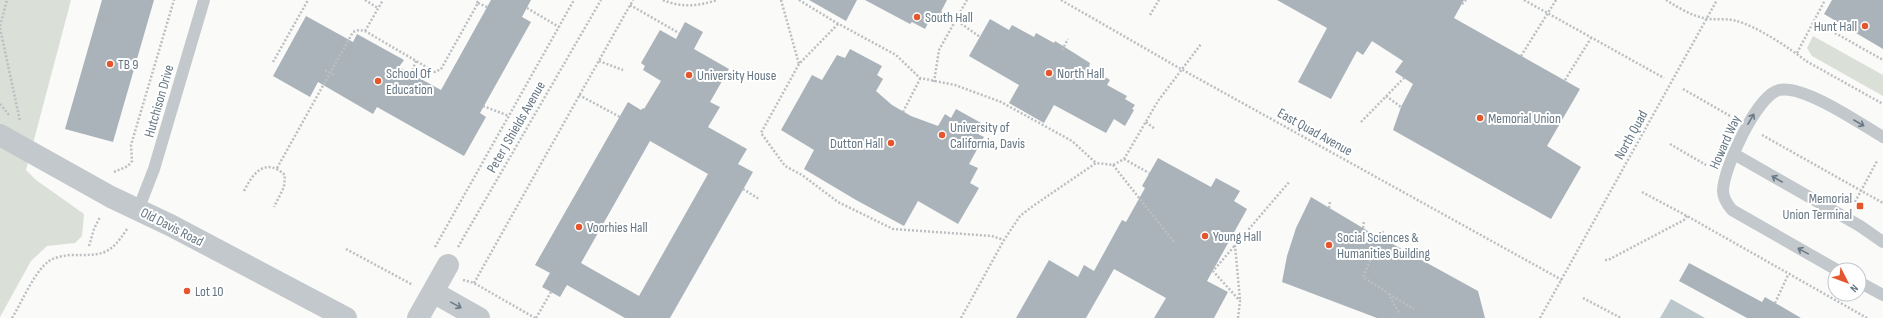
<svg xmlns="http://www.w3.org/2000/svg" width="1883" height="318" viewBox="0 0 1883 318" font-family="'Sofia Sans Condensed',sans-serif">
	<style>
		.green { fill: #dadfd7 }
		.water { fill: #bbc7cb }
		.building { fill: #aab3b9; fill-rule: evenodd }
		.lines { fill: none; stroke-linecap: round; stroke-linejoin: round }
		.path { stroke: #bbbfc2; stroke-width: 2.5; stroke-dasharray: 2 2; stroke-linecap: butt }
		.service { stroke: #c3c8cc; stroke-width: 12 }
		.minor { stroke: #c3c8cc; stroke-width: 22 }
		.tertiary { stroke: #c3c8cc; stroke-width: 22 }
		.oneway { stroke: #6a7a87 }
		.poi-dot { fill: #e4572e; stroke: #fff; stroke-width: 1.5 }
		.labels { text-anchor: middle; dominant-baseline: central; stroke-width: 4; stroke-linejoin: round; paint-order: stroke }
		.poi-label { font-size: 14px; fill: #657683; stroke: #fff; text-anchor: start }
		.street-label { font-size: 14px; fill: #657683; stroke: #fff }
	</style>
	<rect width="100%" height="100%" fill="#fafaf8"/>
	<!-- green -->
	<path class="green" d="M0,0H71L26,170L36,180L84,214L82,236L75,243L47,246L31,261L0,317Z
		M1813,36L1883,75V96L1812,56L1807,48Z"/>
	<!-- water -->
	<path class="water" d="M1671,299L1705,318H1660Z"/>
	<!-- building -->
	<path class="building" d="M102,0H154L113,142L65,129Z
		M491,0H531L522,17L531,22L480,113L486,117L464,156L377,107L373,114L318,82L310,97L273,76L306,16L353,42L357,34L404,60L399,67L441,90Z
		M809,0H857L846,21Z
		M865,0H947L935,23L929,21L925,29L912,22L910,24Z
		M1277,0H1464L1454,18L1580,89L1547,146L1581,167L1551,219L1393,130L1401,107L1413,84L1395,72L1403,61L1372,41L1363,55L1357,51L1331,99L1298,82L1327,28Z
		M1832,0H1883V49L1824,14Z
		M990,19L1009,30L1012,25L1034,37L1036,33L1054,43L1055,41L1090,63L1089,67L1110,80L1107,85L1127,96L1125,99L1135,105L1132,109L1134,110L1125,126L1114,119L1106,133L1054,105L1044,123L1009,103L1019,85L969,56Z
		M685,22L703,32L694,49L729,69L710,102L720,107L708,127L747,149L738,164L753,172L670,318H625L567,285L560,297L542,287L550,273L535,265L628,102L641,110L643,108L644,109L661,81L643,70L645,66L641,63L660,30L676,39ZM650,141L708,174L639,296L581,263Z
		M850,49L882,66L877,75L883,79L876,91L892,105L911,116L938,126L945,114L951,118L956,109L983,124L978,134L984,137L969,164L978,168L970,183L979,188L958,224L918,201L904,226L856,200L804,169L814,150L781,130L812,75L822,80L837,55L845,58Z
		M1158,158L1211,187L1216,178L1240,191L1234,201L1247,209L1207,281L1228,292L1214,318H1154L1166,298L1114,269L1086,318H1016L1049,260L1078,277L1084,265L1094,271L1122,220L1126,222L1145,188L1142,186Z
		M1311,197L1388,243L1389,242L1478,291L1485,318H1377L1282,282L1287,256L1296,228Z
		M1689,263L1762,302L1765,297L1801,318H1747L1679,281Z"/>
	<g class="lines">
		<!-- path -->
		<path class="path" d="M365,0L378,8
			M663,0C681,8 699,6 717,0
			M781,0L799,64
			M799,0L835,22L896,55L920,78L955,85L1001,102L1072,141L1096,163
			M1061,0L1181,69L1562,280
			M1524,0L1664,78
			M1666,0C1679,8 1693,17 1709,19C1718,20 1728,18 1736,21C1755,25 1791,49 1806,61L1883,104
			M478,3L487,7
			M1462,4L1466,0
			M630,5L679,33
			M527,8L559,27
			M940,12L956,20L980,37
			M1150,15L1159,0
			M1814,21L1883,60
			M838,24L799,64L761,133L785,166L802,175L838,202L893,229L992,236L1004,240
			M0,26L7,0
			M0,28L20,121
			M365,31L383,0
			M1062,50L1068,39
			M1797,53L1825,0
			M1521,56L1556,0
			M599,61L623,70
			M273,62L308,0
			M325,70L334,75
			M411,74L416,61
			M1565,80L1591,38
			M934,82L939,50L967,0
			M1683,89L1732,117
			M579,95L620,117
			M1386,96L1401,107
			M0,104L9,115
			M483,106L509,116
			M903,112L920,79
			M1146,122L1155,129
			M1361,122L1404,78
			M1762,135L1883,203
			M1670,144L1706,165
			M1124,159L1149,173
			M1113,165L1174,242
			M277,168L353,32L359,30L365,31L435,72L441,69L478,3L476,0
			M114,172L128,166L132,161L131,145L174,0
			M743,189L759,199
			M244,191C253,173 265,157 285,175L284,187L274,207
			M1642,192L1687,216L1867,318
			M1855,202L1877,161
			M1329,208L1330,202
			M1363,228L1364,221
			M1383,231L1363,277L1388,293L1399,313
			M1235,245L1240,300
			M89,246L94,229L100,217
			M435,247L574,0
			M458,247L601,0
			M346,249L413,285
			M1373,255L1379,259
			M1605,260H1608L1684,220L1687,216
			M463,280L474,283L535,318
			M474,283L633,0
			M1389,294L1414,309
			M1583,298L1621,318
			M1775,303L1788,275
			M12,318C22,302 34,272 49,261C55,257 63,256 70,255C101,255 109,257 127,229
			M536,318L551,292
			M961,318L1004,240L1020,216L1033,206L1096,163L1113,165L1124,159L1158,101L1201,44
			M1238,318L1240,301L1213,271L1290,181
			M1540,318L1717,0"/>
		<!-- service -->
		<path class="service" d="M1734,154L1860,226L1883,242
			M138,210L154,169L204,0
			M1837,270L1732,210C1727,204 1723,198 1723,191C1723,169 1757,95 1779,90C1803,84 1861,124 1883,137
			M1859,282L1883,295"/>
		<!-- minor -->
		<path class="minor" d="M433,292L479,318
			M418,318L448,265"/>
		<!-- tertiary -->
		<path class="tertiary" d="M0,135L111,197L172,226L346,318"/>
	</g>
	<!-- one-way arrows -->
	<defs><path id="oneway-shaft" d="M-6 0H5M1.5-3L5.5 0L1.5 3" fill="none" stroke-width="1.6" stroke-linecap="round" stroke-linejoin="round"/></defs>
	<g class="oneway">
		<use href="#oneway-shaft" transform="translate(1751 119) rotate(-60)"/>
		<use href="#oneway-shaft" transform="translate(1859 123) rotate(30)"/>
		<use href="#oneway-shaft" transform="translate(1777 179) rotate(-150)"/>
		<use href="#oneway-shaft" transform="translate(1803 251) rotate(-151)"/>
		<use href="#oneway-shaft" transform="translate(456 305) rotate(29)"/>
	</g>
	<!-- markers -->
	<g class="poi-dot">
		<circle cx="917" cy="17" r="4"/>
		<circle cx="1865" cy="26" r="4"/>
		<circle cx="110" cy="64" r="4"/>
		<circle cx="1049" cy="73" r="4"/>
		<circle cx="689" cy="75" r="4"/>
		<circle cx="378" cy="81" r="4"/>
		<circle cx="1480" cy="118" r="4"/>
		<circle cx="942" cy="135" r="4"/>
		<circle cx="891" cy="143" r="4"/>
		<rect x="1856" y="202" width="8" height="8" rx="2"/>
		<circle cx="579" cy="227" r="4"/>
		<circle cx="1205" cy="236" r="4"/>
		<circle cx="1329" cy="245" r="4"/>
		<circle cx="187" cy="291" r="4"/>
	</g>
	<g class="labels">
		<!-- poi labels -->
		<g class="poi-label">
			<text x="925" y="17">South Hall</text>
			<text x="1857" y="26" text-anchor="end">Hunt Hall</text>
			<text x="118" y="64">TB 9</text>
			<text x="386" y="73">School Of<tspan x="386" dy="16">Education</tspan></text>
			<text x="1057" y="73">North Hall</text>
			<text x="697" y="75">University House</text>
			<text x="1488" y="118">Memorial Union</text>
			<text x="950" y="127">University of<tspan x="950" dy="16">California, Davis</tspan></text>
			<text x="883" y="143" text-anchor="end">Dutton Hall</text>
			<text x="1852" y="198" text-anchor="end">Memorial<tspan x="1852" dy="16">Union Terminal</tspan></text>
			<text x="587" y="227">Voorhies Hall</text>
			<text x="1213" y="236">Young Hall</text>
			<text x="1337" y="237">Social Sciences &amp;<tspan x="1337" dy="16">Humanities Building</tspan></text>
			<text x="195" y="291">Lot 10</text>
		</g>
		<!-- street labels -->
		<g class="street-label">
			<text transform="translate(159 101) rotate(-74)">Hutchison Drive</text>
			<text transform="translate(516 127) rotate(-60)">Peter J Shields Avenue</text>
			<text transform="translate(1315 132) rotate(29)">East Quad Avenue</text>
			<text transform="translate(1631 135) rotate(-61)">North Quad</text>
			<text transform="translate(1725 142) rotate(-66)">Howard Way</text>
			<text transform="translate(172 227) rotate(27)">Old Davis Road</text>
		</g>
	</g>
	<!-- north arrow -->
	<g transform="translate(1847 282) rotate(132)"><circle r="19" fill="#ffffff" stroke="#c1c8cd"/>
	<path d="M0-3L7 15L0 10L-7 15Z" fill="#e4572e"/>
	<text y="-6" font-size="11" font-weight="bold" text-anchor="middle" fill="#657683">N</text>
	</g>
</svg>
